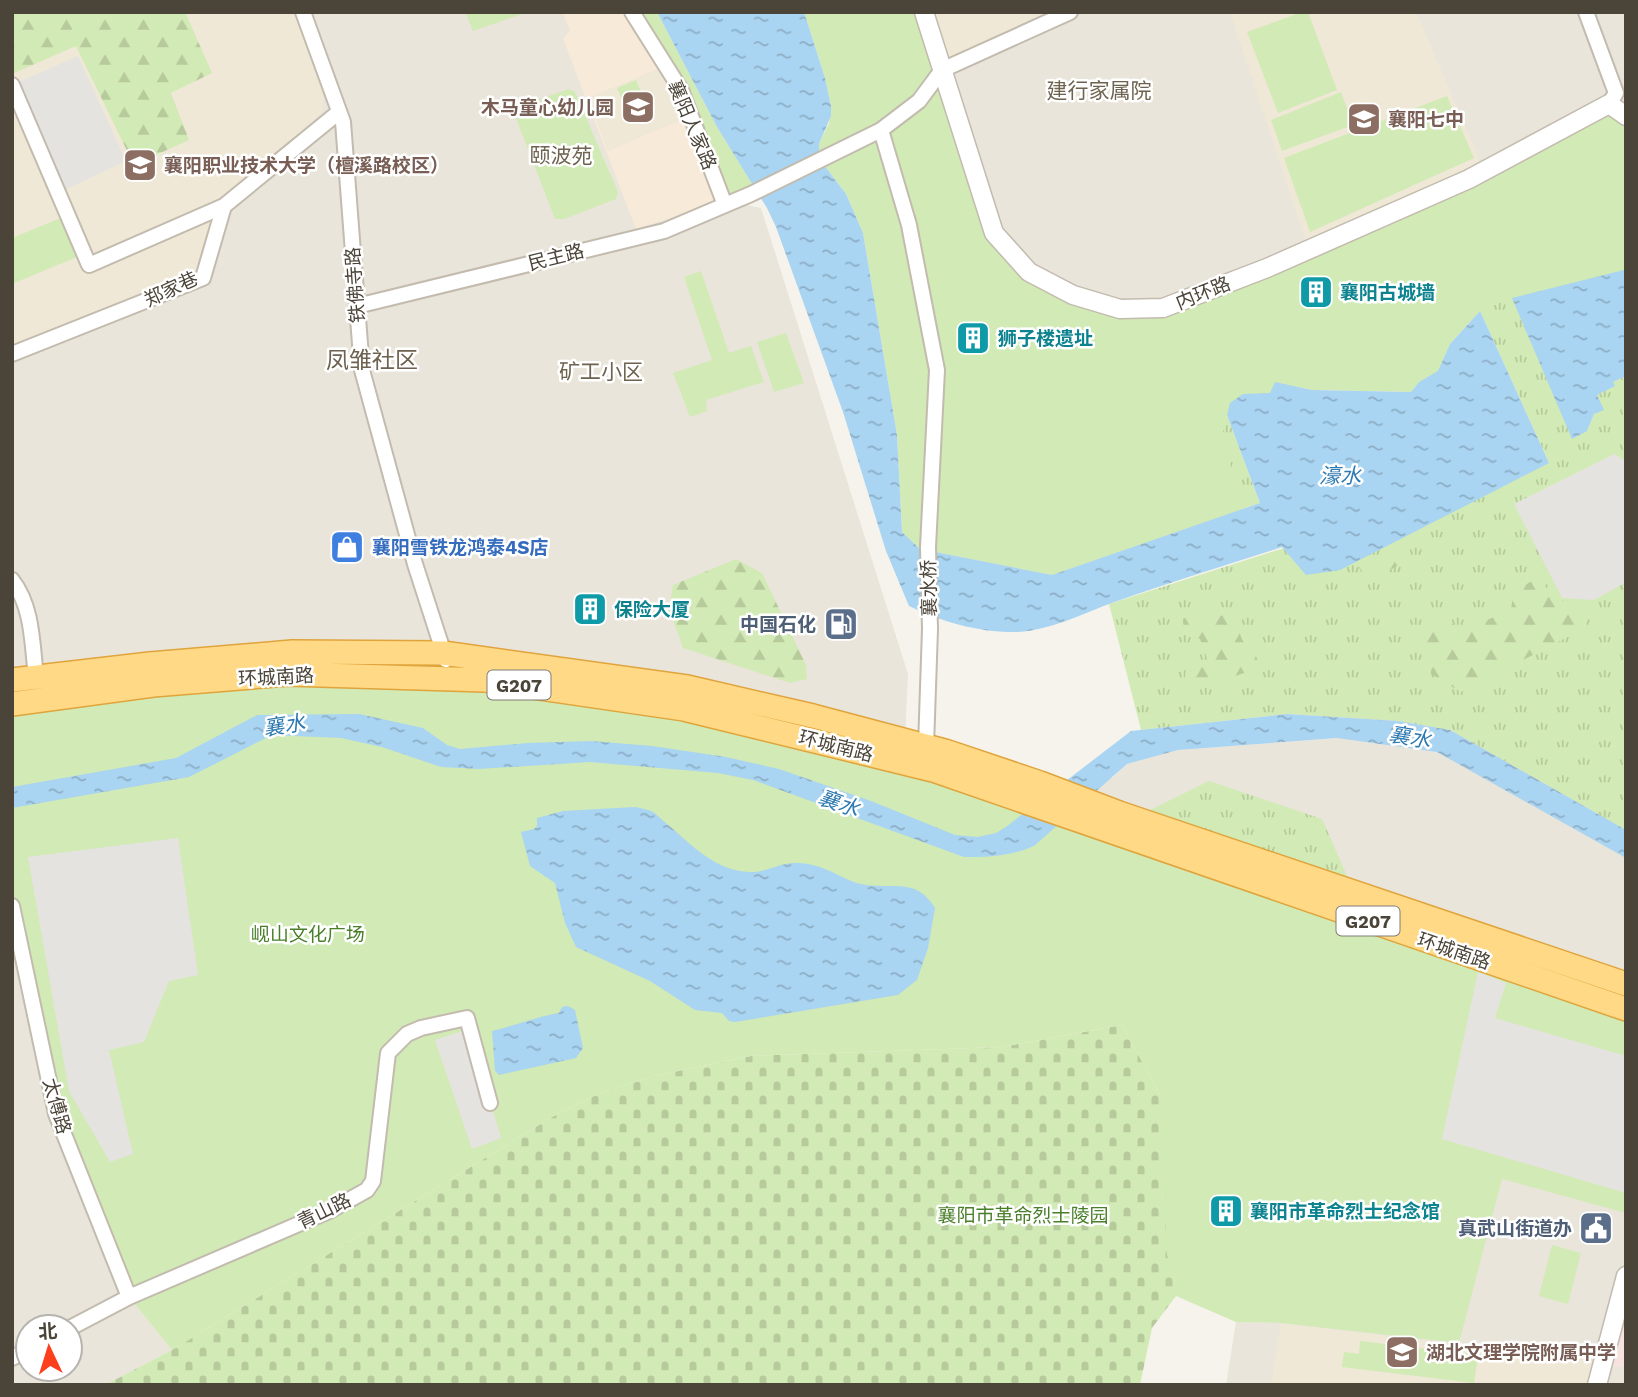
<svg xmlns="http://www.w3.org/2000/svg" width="1638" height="1397" viewBox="0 0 1638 1397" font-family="'Work Sans','Noto Sans SC',sans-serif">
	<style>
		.residential { fill: #eae5da; fill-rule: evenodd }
		.commercial { fill: #f7ead8 }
		.education { fill: #efe8d6 }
		.medical { fill: #f6e3e0 }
		.grass { fill: url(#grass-tufts) }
		.forest { fill: url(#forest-firs) }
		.cemetery { fill: url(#cemetery-stones) }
		.green { fill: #d2eab5 }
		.parking { fill: #e5e3e0 }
		.water { fill: url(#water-ripples) }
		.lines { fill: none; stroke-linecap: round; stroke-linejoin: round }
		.minor-casing { stroke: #c2bbae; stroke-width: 18 }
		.tertiary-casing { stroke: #c2bbae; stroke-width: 21 }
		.trunk-casing { stroke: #e0a43c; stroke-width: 26 }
		.minor { stroke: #fff; stroke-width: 14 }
		.tertiary { stroke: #fff; stroke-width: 18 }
		.trunk { stroke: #ffd985; stroke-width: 23 }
		.labels { text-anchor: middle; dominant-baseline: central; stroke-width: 5; stroke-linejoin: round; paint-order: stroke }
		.shield { fill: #fff; stroke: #817c74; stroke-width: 2 }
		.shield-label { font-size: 18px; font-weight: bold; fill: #4b4439 }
		.education-label { font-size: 19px; font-weight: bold; fill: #785e54; stroke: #fff; text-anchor: start }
		.street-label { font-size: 19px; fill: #4b4439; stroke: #fff }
		.culture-label { font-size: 19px; font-weight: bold; fill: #0d838f; stroke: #fff; text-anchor: start }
		.shop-label { font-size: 19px; font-weight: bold; fill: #366cbe; stroke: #fff; text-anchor: start }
		.service-label { font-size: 19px; font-weight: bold; fill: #4e5e75; stroke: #fff; text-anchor: end }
		.park-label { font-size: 19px; fill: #4a7f2a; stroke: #fff }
		.neighbourhood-label { font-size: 21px; fill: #6e6250; stroke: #fff }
		.water-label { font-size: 21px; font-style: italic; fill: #2e7ab2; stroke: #fff }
		.quarter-label { font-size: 23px; fill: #6e6250; stroke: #fff }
	</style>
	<defs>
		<pattern id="grass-tufts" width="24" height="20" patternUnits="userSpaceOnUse" patternTransform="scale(1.75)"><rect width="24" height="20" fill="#d2eab5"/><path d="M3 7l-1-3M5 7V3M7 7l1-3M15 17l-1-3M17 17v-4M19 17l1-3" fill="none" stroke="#b6ca9c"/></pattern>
		<pattern id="forest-firs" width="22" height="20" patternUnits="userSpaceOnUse" patternTransform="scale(1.75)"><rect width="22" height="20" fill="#d2eab5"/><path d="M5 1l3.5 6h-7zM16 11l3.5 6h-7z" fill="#b6ca9c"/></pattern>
		<pattern id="cemetery-stones" width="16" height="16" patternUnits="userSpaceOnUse" patternTransform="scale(1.75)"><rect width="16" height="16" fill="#d2eab5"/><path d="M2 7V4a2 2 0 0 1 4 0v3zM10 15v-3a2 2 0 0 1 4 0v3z" fill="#b6ca9c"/></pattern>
		<pattern id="water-ripples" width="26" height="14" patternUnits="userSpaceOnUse" patternTransform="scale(1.75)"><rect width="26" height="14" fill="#a9d4f2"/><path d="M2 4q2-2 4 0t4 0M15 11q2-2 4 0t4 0" fill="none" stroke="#8caec5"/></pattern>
	</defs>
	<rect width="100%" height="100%" fill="#f6f3ec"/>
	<!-- residential -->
	<path class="residential" d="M12,12H632L680,90L732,202L761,208L908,674L905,740L12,787Z
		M924,12H1626V113L1609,104L1163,308L1073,295L994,233Z
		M1346,716L1626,726V1385H1226L1236,1322L1281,1323L1043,798L1112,778L1127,764L1178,750L1337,738Z
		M12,905L129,1297L172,1350L105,1385H12ZM28,1327H70V1369H28Z"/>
	<!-- commercial -->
	<path class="commercial" d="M562,12H624L676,93L720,202L636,229L563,39L570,30Z"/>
	<!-- education -->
	<path class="education" d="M12,12H294L324,95L323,111L211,219L198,272L12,347Z
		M924,12H1070L942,70Z
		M1230,12H1416L1484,170L1309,250Z
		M662,67L688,117L608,151L588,98Z
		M1281,1323L1596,1361L1594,1385H1271Z"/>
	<!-- medical -->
	<path class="medical" d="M1626,1276V1368L1602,1364Z"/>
	<!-- grass -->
	<path class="grass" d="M1626,263L1587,431L1594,414L1597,395L1614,386L1613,382L1626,376V830L1450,730L1398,721L1287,714L1141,730L1109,604L1549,463L1480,311L1227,415L1260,503L1052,575L920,549L886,368L951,361Z
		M1209,781L1322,819L1354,892L1134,818Z"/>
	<!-- forest -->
	<path class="forest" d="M12,12H185L212,73L171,93L189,140L134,165L76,46L12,74Z
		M1395,548L1399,549L1404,562L1369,582L1364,580L1359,567L1361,564Z
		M736,559L762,573L806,665L807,679L790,683L683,648L669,609L673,585Z
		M1534,580H1542C1555,607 1561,595 1583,609L1586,620L1585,628L1461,692L1433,675L1418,649C1422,634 1439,629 1453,624L1459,628L1485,621L1511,609L1514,591Z
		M1193,614L1207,617L1237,614L1240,618C1236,648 1252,643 1259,663L1256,669L1202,687H1190L1185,676L1186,669L1208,661L1200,639C1189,634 1183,632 1183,619Z"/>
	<!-- cemetery -->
	<path class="cemetery" d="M1122,1025L1164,1102L1253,1298L1176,1296L1152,1328L1140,1385H105L172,1350L552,1117L596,1095L654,1076L751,1056L1001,1047Z"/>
	<!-- green -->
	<path class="green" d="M469,12H528L473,31L466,14Z
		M630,12H657L717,127L756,190L732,202L680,90Z
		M804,12H924L994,233L1073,295L1163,308L1609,104L1626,116L1624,270L1512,298L1480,311L1450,344L1438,372L1419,382L1411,392L1312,390L1275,382L1270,393L1243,394L1230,403L1223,432L1241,510L1052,575L920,549L902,532L897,435L863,233L846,194L827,169L819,154V144L829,123L831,106L825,78Z
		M1302,12H1308L1337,90L1278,113L1247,32Z
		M636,80L646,103L627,111L617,88Z
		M569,89L575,92L618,192L616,199L564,219H555L516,118L520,106Z
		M1341,92L1353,125L1282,151L1271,120Z
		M1447,96L1474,158L1310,232L1284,158Z
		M68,215L84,254L12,284V238Z
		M701,271L729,353L751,346L764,382L706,400L707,411L690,417L673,373L712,360L684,277Z
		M786,333L804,383L774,392L757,342Z
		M443,653L813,716L1564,963L1558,981L1626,1007V1213L1502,1179L1459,1343L1281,1323L1236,1322L1176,1296L1166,1250L1164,1102L1122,1025L1001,1047L751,1056L654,1076L596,1095L552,1117L172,1350L129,1297L56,1114L12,906V680Z
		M1552,1245L1581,1253L1568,1304L1539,1296Z
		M1360,1341L1478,1355L1474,1383L1342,1367L1344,1352L1359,1354Z"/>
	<!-- parking -->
	<path class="parking" d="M78,56L126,161L58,193L12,85Z
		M1614,454L1626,461V577L1623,584L1594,600L1562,598L1514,504Z
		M178,838L198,975L169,981L144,1042L109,1050L133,1154L110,1162L69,1091L28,857Z
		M1478,972L1506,983L1495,1018L1626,1056V1193L1442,1139Z
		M469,1029L501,1138L472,1149L435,1040Z"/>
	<!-- water -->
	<path class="water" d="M657,12H804L825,78L831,106V116L819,144V154L827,169L846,194L863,233L897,435L902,532L920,549L1052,575L1260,503L1227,415L1230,403L1243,394L1270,393L1275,382L1312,390L1411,392L1419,382L1438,371L1450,344L1480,311L1549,463L1340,570L1306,575L1282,547C1225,566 1167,583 1109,604C1080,615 1050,630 1018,632C980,633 942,622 909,606L886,551L843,412L776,227L767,208L717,127Z
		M1626,263V376L1613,382L1615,386L1597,395L1604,410L1594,414L1587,431L1572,439L1512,298L1624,270Z
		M359,714L423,728L447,745L460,749L528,743L591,741L652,746L726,757L779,769L871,801L955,835L978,837L996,833L1006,827L1131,731L1287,714L1398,721L1450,730L1626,830V858L1437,752L1337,738L1178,750L1127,764L1034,846C1011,856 989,857 964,857L753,780L718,773L590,762L478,769L441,767L382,747L341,738L272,735L189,777L12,808V787L176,758L257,715Z
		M635,807C640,808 646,809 651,811C657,814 662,820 667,824C692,845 715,871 750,872C766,873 780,862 797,863C824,864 834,875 857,883C886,892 915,874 935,908L928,948L917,980L898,995L735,1022L729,1021L722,1013L695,1010L650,981L576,947L565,923L555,883L530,866L521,832L534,829L537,826V818L563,811Z
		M568,1006L575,1010L583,1048L576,1058L499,1075L495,1071L492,1031C515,1026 535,1017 559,1013L562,1007Z"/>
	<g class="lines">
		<!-- minor casing -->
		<g class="minor-casing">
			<path id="minor" d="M303,12L343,122L362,370L415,564L446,660
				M632,12L681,90L725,205
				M1586,12L1616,93L1609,104
				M12,85L89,265L224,206
				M881,130L909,225L937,370L928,547L930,629L926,746
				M357,306L664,231L751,194L881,130L919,101L942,70L1070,12
				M12,354L203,278L224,206L339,112
				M12,580C33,607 32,644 36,677
				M12,906L56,1114L129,1297
				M70,1328L129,1297L329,1211L367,1190L373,1181L388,1053L407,1034L421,1028L467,1018L490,1103
				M12,1358L28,1350"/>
		</g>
		<!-- tertiary casing -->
		<g class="tertiary-casing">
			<path id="tertiary" d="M924,12L994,233L1029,272L1073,295L1120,309L1163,308L1267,268L1469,179L1609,104L1626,116
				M1597,1385L1626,1276"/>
		</g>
		<!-- trunk casing -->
		<g class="trunk-casing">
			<path id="trunk" d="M12,680L150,664L292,652L443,653L687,687L813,716L945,751L1040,783L1119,813L1626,984
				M12,704L153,685L288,674L485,680L684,709L933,770L1626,1009"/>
		</g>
		<!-- minor -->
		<use href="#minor" class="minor"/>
		<!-- tertiary -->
		<use href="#tertiary" class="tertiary"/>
		<!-- trunk -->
		<use href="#trunk" class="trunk"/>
	</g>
	<!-- icons -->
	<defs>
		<g id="school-square" transform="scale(1.75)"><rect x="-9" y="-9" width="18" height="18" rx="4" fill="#8d6e63" stroke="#fff"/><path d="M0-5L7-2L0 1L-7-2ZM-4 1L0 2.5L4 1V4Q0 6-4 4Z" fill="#fff"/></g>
		<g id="university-square" transform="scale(1.75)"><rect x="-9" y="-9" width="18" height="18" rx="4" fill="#8d6e63" stroke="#fff"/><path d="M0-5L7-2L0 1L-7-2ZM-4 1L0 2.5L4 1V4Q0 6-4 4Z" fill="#fff"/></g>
		<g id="building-square" transform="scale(1.75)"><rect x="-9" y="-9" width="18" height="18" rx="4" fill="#0f9aa8" stroke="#fff"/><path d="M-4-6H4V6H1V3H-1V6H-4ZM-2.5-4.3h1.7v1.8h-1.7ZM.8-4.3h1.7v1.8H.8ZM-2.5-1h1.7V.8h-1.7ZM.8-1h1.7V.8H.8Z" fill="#fff"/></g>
		<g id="shop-square" transform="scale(1.75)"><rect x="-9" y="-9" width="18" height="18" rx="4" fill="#3f7fe0" stroke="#fff"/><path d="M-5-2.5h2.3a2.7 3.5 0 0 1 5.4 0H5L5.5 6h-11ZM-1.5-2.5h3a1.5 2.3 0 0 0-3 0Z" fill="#fff"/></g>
		<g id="fuel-square" transform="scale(1.75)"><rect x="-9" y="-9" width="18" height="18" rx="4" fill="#5c6f8a" stroke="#fff"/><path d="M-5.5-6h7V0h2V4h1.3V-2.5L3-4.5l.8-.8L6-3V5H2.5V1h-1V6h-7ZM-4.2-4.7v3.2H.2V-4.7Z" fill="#fff"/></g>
		<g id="civic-square" transform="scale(1.75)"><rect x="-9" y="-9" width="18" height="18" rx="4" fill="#5c6f8a" stroke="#fff"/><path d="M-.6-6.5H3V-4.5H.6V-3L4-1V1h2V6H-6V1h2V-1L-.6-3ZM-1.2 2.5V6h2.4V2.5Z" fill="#fff"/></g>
	</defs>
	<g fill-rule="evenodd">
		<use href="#school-square" x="638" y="107"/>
		<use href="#school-square" x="1364" y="119"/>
		<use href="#university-square" x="140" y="165"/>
		<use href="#building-square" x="1316" y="292"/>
		<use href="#building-square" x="973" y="338"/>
		<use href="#shop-square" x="347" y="547"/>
		<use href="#building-square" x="590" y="609"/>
		<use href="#fuel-square" x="841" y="624"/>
		<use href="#building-square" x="1226" y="1211"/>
		<use href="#civic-square" x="1596" y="1228"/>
		<use href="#school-square" x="1402" y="1352"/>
	</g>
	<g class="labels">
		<!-- shield labels -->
		<g class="shield">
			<rect x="487.5" y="670.5" width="63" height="29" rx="5"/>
			<rect x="1336.5" y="906.5" width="63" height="29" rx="5"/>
		</g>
		<g class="shield-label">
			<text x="519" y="685">G207</text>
			<text x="1368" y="921">G207</text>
		</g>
		<!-- education labels -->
		<g class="education-label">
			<text x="614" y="107" text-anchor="end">木马童心幼儿园</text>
			<text x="1388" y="119">襄阳七中</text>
			<text x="164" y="165">襄阳职业技术大学（檀溪路校区）</text>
			<text x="1426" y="1352">湖北文理学院附属中学</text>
		</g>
		<!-- street labels -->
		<g class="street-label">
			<text transform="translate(692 125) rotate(67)">襄阳人家路</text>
			<text transform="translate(556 257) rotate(-14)">民主路</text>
			<text transform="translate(355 285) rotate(-94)">铁佛寺路</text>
			<text transform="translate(171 289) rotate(-25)">郑家巷</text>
			<text transform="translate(1203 293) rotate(-22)">内环路</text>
			<text transform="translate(929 588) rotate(-91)">襄水桥</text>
			<text transform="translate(276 677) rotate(-3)">环城南路</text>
			<text transform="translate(836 746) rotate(14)">环城南路</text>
			<text transform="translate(1454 951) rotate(19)">环城南路</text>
			<text transform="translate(57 1106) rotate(74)">太傅路</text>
			<text transform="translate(324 1211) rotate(-26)">青山路</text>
		</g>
		<!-- culture labels -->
		<g class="culture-label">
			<text x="1340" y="292">襄阳古城墙</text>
			<text x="998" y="338">狮子楼遗址</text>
			<text x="614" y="609">保险大厦</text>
			<text x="1250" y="1211">襄阳市革命烈士纪念馆</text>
		</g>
		<!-- shop labels -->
		<g class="shop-label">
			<text x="372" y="547">襄阳雪铁龙鸿泰4S店</text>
		</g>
		<!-- service labels -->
		<g class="service-label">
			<text x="816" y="624">中国石化</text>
			<text x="1572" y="1228">真武山街道办</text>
		</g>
		<!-- park labels -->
		<g class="park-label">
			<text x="308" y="934">岘山文化广场</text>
			<text x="1023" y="1215">襄阳市革命烈士陵园</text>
		</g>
		<!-- neighbourhood labels -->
		<g class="neighbourhood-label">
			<text x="1099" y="90">建行家属院</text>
			<text x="561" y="155">颐波苑</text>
			<text x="601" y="371">矿工小区</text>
		</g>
		<!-- water labels -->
		<g class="water-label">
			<text x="1340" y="475">濠水</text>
			<text transform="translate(284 725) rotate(-9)">襄水</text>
			<text transform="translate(1410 737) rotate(9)">襄水</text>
			<text transform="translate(839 803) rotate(19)">襄水</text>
		</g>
		<!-- quarter labels -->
		<g class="quarter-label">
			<text x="372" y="360">凤雏社区</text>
		</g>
	</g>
	<!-- border -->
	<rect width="1638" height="1397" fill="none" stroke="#4b4439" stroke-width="28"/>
	<!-- north arrow -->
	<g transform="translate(49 1348) rotate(356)"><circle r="33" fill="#ffffff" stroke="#b7b4b0" stroke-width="2"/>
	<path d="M0-5L12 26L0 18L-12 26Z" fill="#fc3f1d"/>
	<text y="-10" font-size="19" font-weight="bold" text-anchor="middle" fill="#4b4439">北</text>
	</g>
</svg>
